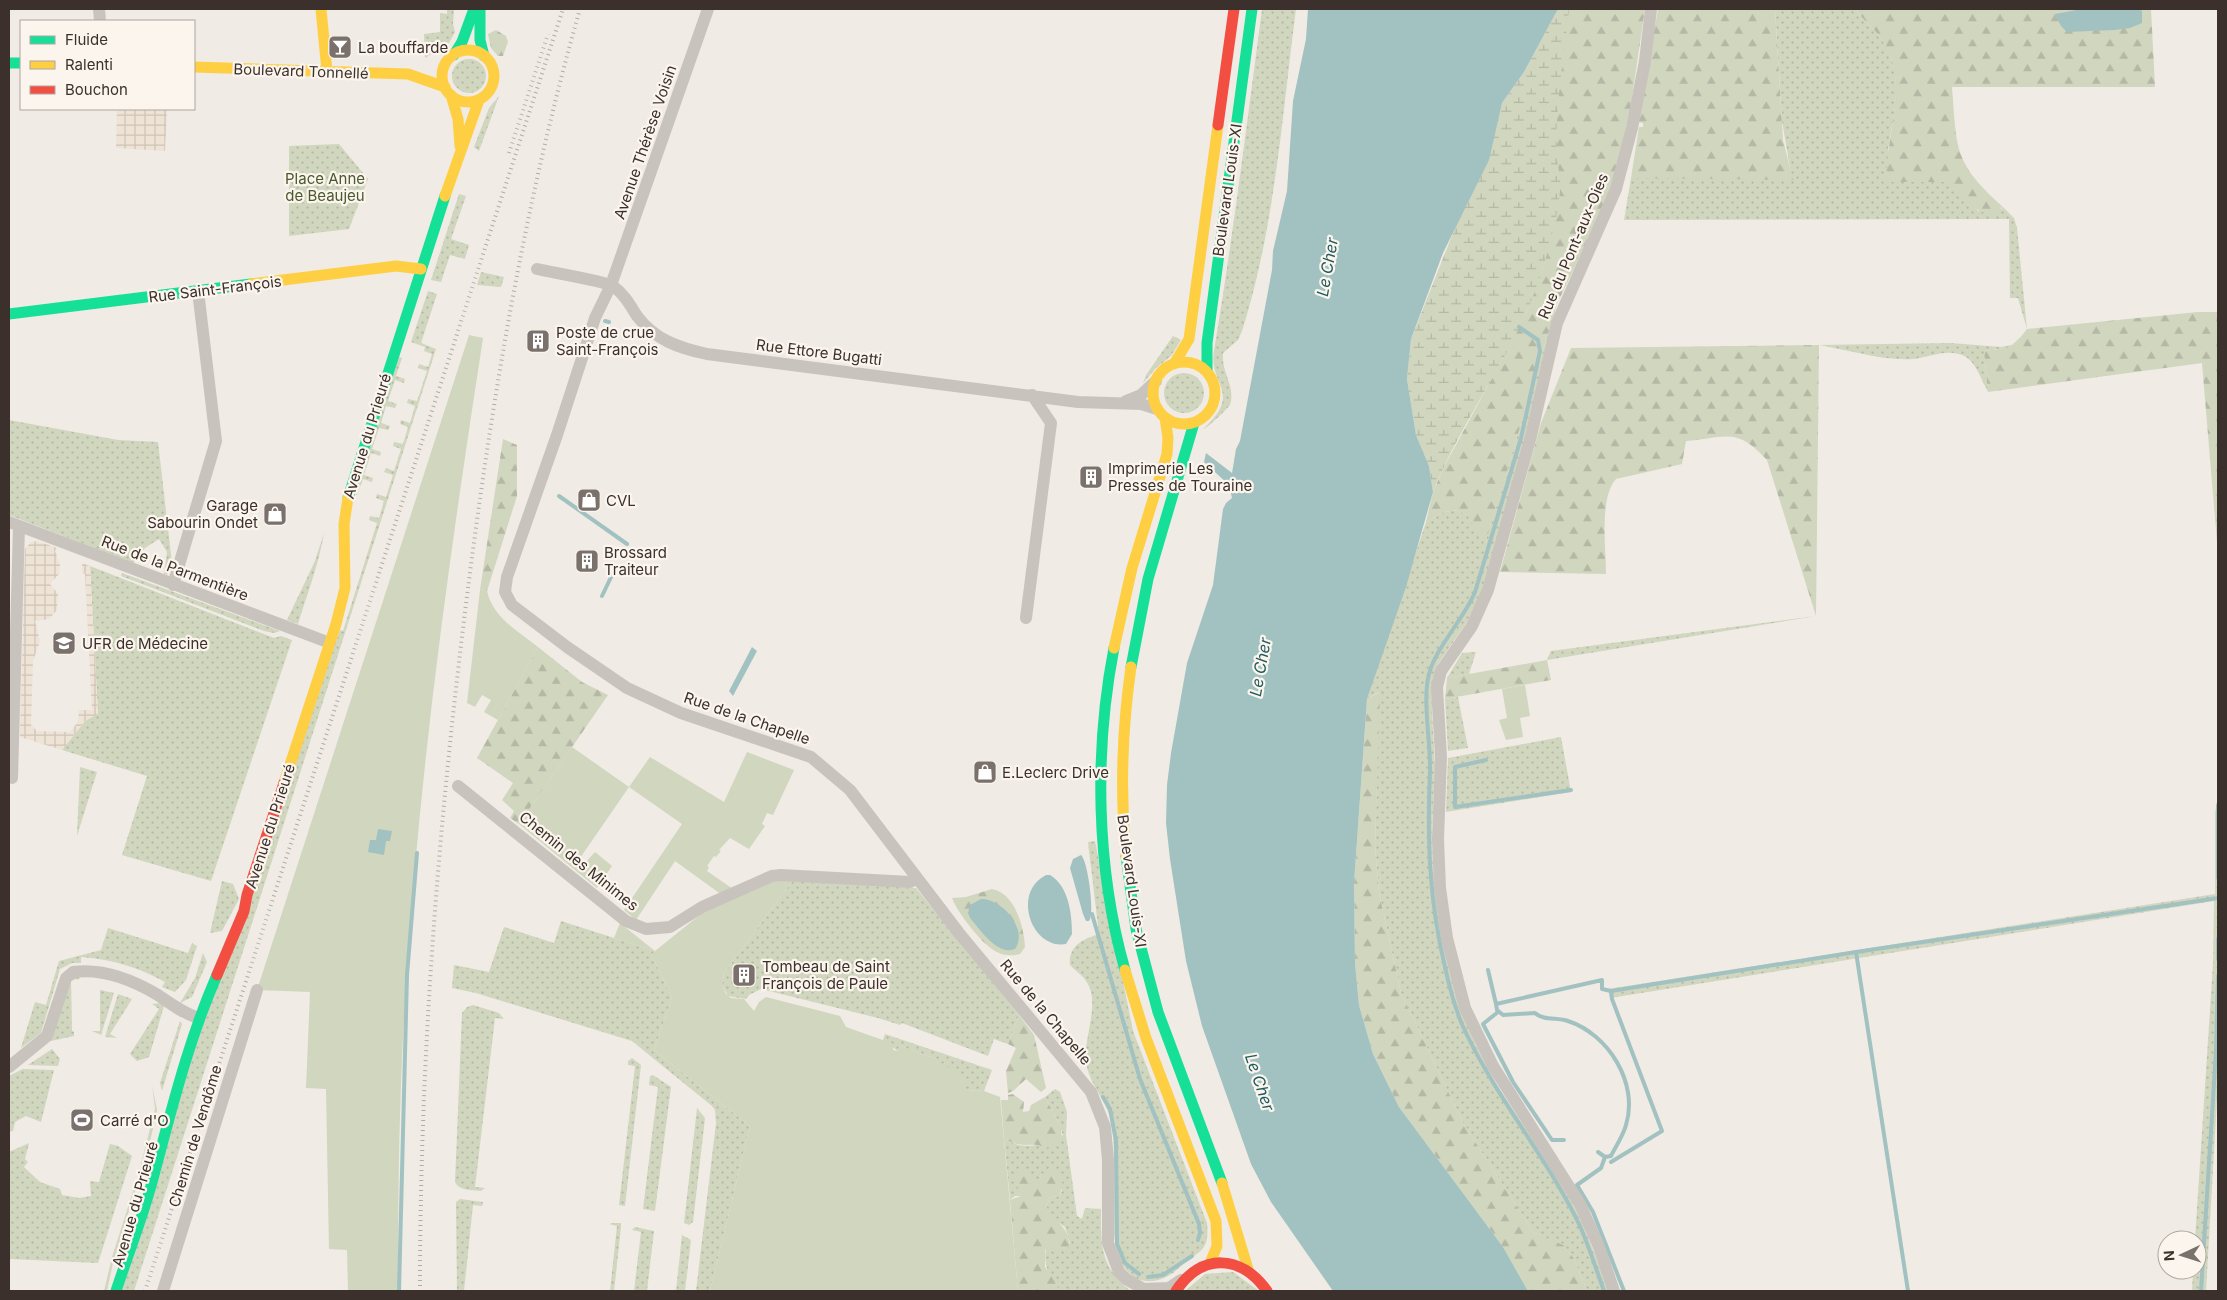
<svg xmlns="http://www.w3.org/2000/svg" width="2227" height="1300" viewBox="0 0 2227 1300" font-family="Inter,sans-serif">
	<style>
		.grass { fill: url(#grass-dots) }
		.forest { fill: url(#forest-firs) }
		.wetland { fill: url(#wetland-marsh) }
		.garden { fill: #d1d6bf }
		.plaza { fill: url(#plaza-grid) }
		.water { fill: #a1c2c1 }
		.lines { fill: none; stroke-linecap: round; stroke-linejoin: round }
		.stream { stroke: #a1c2c1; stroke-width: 4 }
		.street { stroke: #c9c3be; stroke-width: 12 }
		.fast { stroke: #16e098; stroke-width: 11 }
		.slow { stroke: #ffcf43; stroke-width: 11 }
		.jam { stroke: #f24e42; stroke-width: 11 }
		.rail { stroke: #b1aca8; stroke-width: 4; stroke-dasharray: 1 4; stroke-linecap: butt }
		.labels { text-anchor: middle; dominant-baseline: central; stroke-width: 4.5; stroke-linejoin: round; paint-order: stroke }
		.poi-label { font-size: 15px; fill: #3b302b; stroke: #fbf5ee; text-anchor: start }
		.street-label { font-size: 15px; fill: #3b302b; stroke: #fbf5ee }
		.park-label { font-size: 15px; fill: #4a5a2e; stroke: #fbf5ee }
		.water-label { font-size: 16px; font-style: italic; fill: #1f5a5e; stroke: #fbf5ee }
	</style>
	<defs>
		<pattern id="grass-dots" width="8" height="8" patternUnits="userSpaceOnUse" patternTransform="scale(1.25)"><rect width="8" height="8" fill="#d1d6bf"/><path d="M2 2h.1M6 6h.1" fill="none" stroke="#b4b8a4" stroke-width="1.8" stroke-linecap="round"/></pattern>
		<pattern id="forest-firs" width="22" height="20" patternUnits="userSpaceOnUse" patternTransform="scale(1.25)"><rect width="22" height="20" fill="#d1d6bf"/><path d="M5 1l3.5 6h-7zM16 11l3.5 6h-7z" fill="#b4b8a4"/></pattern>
		<pattern id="wetland-marsh" width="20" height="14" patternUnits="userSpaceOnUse" patternTransform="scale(1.25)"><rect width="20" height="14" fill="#d1d6bf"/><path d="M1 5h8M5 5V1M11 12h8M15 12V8" fill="none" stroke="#b4b8a4"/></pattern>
		<pattern id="plaza-grid" width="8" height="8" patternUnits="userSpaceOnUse" patternTransform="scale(1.25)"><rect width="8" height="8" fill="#eee3d5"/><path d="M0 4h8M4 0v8" fill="none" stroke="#cdc3b7"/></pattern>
	</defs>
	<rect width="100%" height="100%" fill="#f0ebe5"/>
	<!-- grass -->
	<path class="grass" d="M447,9H454L453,24L455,32L449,43L425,58L424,34L440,32V13L447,14Z
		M1262,9H1296C1282,116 1275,227 1242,331L1238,340L1223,353C1221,373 1236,386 1230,405C1225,411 1209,427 1203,429C1244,392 1208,385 1214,351C1233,237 1247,123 1262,9Z
		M1775,9H1855C1863,20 1875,29 1883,41C1905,75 1894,112 1888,150L1949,182L1978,211L2002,209V206L2014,218L2017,228L2027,329L2018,298H2010L2009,219L1624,220L1631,178H1702L1791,174L1782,121Z
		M452 76a17 17 0 1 1 34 0a17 17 0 1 1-34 0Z
		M499,96L479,151L474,147L489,108Z
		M339,144L368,179L349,229L289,236V146Z
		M459,194L466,196L451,239L469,245L465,259L450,255L441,282L431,280Z
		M481,272L504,277L501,287L477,285Z
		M428,291L437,294L421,343L436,349L134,1291H121L176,1102L340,630L343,631L377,523L369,520L370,516L379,518L384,501L376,498L377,494L386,497L393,475L384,472L386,468L394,471L401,449L393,446L394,442L403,444L408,427L400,424L401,420L410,423L415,406L407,403L408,399L417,401L427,371L418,368L419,364L428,367L432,354L424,351L425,347L411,342Z
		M1557,304L1511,494L1484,588L1467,622L1438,664L1434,676L1432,711L1435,767L1432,828L1433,871L1464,1015L1476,1045L1497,1085L1574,1203L1610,1291H1587L1574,1259L1565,1247L1533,1232L1463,1123L1401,993L1379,893L1375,846L1379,692L1367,699L1426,522L1444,512L1458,510L1468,516L1485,543Z
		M2025,333L2013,347L1984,351L1988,392C1982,381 1976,363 1966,357C1950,347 1930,357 1913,359C1883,361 1849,350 1819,345L1951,343L2001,347L2012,345Z
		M1173,336L1181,340L1171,356L1156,368L1143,383L1146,375Z
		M399,357L402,358L396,376L405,379L404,383L395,380L388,401L397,404L395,408L386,406L381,423L390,426L388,430L379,428L372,449L381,452L380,456L371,453L364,475L373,478L372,482L363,479L357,495L355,494Z
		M1164 393a20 20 0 1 1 40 0a20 20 0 1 1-40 0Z
		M9,420L118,440L158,442L172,563L167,575L164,574L167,552L159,539L145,548L133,563L9,515Z
		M324,533C319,564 307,594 298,624L287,620L315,561Z
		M90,566L274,638L281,636L292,640L211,881L122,855L147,776L62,750L85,721L98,713Z
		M122,573L280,631L274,633L264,631L137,582L121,576Z
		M1816,616L1547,660L1551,651Z
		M1476,652L1469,674L1447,678L1462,653Z
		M1458,697L1468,748L1448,751L1445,699Z
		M1561,737L1571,792L1446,812L1448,758Z
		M80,767L97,772L77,836Z
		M2218,796V1082L2206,1291H2192L2193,1270H2197V1240H2195L2213,964L2214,901L1610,998L1608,989L2215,894V813Z
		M1095,841L1133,1031L1207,1223C1210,1254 1198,1250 1180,1267C1163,1284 1136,1289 1122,1264C1105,1233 1118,1164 1112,1125C1108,1100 1087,1084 1086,1059C1084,1035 1101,1002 1086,981C1082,974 1075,971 1070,965C1068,946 1083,939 1099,934L1088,842Z
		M793,880L916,888L1019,1015L1008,1044L994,1039L988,1056L902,1023L900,1025L878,1018L761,989L749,995L746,999L728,996L722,985L724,973Z
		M222,881L233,884L239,899L222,931L210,933Z
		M561,921L655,951L652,955L672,998L654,1050L750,1126L710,1291H696L716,1123L715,1110L712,1106L632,1041L476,993L452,988L454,965L489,972L504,927L554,943Z
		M108,928L188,953L192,943L197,946L186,980L175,992L162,987L165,982C138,967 111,959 81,957V963H72L60,969L41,1033L21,1048L35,1002L46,1005L59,961L101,950Z
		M203,953L207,962L192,997L180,1003L195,978Z
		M71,977H79L80,979L71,980L72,1031L74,1032V1036L51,1041L50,1039Z
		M100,990L114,993L101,1035L92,1031H100Z
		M118,994L132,999L110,1034L117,1038L105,1037Z
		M160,1003L164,1006L149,1057L137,1061L130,1054L159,1009L152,1004Z
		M473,1005L499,1013L504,1019L495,1018L475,1187L485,1188L481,1191C472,1190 459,1191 455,1182L462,1013L467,1007Z
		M180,1021L182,1024L162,1091L160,1083Z
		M885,1034L992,1070L984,1091L964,1090L936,1059L900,1046L898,1051L883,1040Z
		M52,1049L60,1059L58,1066L28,1065Z
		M632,1058L641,1065L625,1206L619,1205L635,1066L628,1065V1061Z
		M23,1069L54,1070L41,1122L26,1116L15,1122L13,1131L9,1132V1076Z
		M653,1075L671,1087L655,1211L643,1209L658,1087L649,1085L650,1076Z
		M1055,1089L1060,1092L1067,1112L1066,1135L1077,1216L1082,1219L1085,1208L1101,1209C1101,1246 1100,1267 1131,1291H1058C1056,1273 1042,1276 1046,1248L1070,1243L1065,1227L1053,1219L1046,1206L1050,1197L1060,1196L1062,1190L1042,1174L1036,1188L1017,1185L1022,1196H1015L1010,1200L1004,1138C1023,1152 1043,1145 1063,1135L1059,1123L1045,1097Z
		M697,1108L705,1118L693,1222L689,1225L684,1223Z
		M29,1143L25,1159L28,1162L24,1167L40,1182L60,1189L62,1195L79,1198L91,1196L90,1181L99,1182L110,1144L118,1146L132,1156L98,1263L9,1259V1152Z
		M460,1199L483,1202L482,1206L473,1205L464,1291H457L456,1202Z
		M613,1223H621V1227L614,1291H610L617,1226L609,1224Z
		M635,1227L654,1231L647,1291H634L641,1232L632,1230Z
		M682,1235L691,1240L685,1291H676Z
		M1233,1272L1259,1291H1185L1205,1274Z"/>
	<!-- forest -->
	<path class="forest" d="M1558,9H1645L1631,104L1619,161L1606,203L1557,304L1485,544L1468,516L1458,510L1444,512L1426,522L1433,492L1444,467L1511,343L1527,311L1543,268L1556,217L1553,22Z
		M1658,9H1775L1783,140L1793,180L1631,178L1639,127H1643V123L1638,122Z
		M1855,9H2151L2155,87H1952C1957,149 1953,162 2002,206L1999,214C1976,217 1963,198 1948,182H1886C1887,170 1887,158 1889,147C1894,110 1904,75 1883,41C1875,29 1863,20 1855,9Z
		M496,30L506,36L508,42L503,56H498L491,48L488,34Z
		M2198,312H2218V592V554L2202,363L1988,392L1984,351L2013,347L2027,329Z
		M1819,345L1816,616L1767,460C1737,427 1727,437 1686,441L1682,464L1616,479C1599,498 1606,548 1606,574L1500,572L1541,423L1571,348Z
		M503,439L517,445V496L487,591L480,590Z
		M538,647L582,682L608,695L519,824L510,818L514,811L502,800L513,783L477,758Z
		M1547,660L1551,680L1445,699L1447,678Z
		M1380,692L1375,846L1379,893L1401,993L1463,1123L1533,1232L1565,1246L1574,1259L1587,1291H1528L1503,1247L1399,1107L1373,1054L1359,1005L1355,963L1354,883L1367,699Z
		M992,889C1015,893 1024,927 1025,947L1020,954C1012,956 1004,956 997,952C983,946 957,912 952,898L966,897Z
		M1019,1015L1034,1035L1046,1088L1041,1092L1026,1079L1013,1091L1008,1093L1006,1071L1016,1048L1008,1044Z
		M1013,1094L1024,1102L1023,1112L1029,1111L1031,1105L1045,1097L1061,1127L1062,1141L1046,1148C1032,1140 1022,1151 1004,1138L1001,1100H1008V1095Z
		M1052,1167L1060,1170L1063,1178L1060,1196L1050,1197L1046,1206C1053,1221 1074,1230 1068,1249C1059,1252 1054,1253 1045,1249V1267L1055,1277L1058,1291H1018L1010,1200L1021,1196L1015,1180V1174L1018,1171L1027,1170L1031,1173L1036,1187L1042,1174Z"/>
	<!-- wetland -->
	<path class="wetland" d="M1558,9H1569C1565,46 1559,84 1557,122C1555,144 1557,157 1560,178C1563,195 1549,249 1543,268C1519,348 1464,415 1433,492L1429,466L1416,435L1407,379L1411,339L1495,127L1502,103L1524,72Z"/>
	<!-- garden -->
	<path class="garden" d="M469,335L483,338C449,558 418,779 405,1002C399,1099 398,1195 398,1291H348L347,1250L329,1249L326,1089L306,1088L310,992L257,990Z
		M480,590L487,591C493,618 518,631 538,647L498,720L484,712L491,700L482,695L475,707L467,703Z
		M1525,685L1530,716L1520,718L1523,737L1506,740L1499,720L1507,718L1502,689Z
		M572,747L629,787L650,757L724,802L747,752L794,770L773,815L767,813L762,824L765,826L749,849L730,838L719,850L721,851L716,857L714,856L707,866L709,867L707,871L733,889L722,895L675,861L636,920L624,910L682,824L629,787L580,858L586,862L595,852L612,866L597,888L519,824Z
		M779,879L793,880L724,973L722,985L726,994L731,998L744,999L754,1011L759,1002L766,997L840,1016L846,1027L894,1044L893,1050L898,1051L900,1046L936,1059L967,1080L965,1090L984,1091L1000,1097L1018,1291H710L750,1126L654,1050L672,998L652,955L655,951L614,938L620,923L655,951L706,910Z
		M152,1085L157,1110L150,1142L113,1263L107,1291H104L112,1257L138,1176L155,1109Z"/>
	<!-- plaza -->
	<path class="plaza" d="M117,109H167L165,151L116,148Z
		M37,541L57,548L55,551L60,564L59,574L50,584L58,594L57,610L49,619L35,621L40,641L33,661L31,725L37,731L70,732L78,722L79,710H92L85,574H82V563L90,566L98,714L85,721L62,750L20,737L25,549L31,542Z"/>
	<!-- water -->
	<path class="water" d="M1308,9H1558L1524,72L1502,103L1489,160L1443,253L1411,339L1407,379L1416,435L1429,466L1433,492L1406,587L1367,699L1354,883L1355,963L1359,1005L1373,1054L1399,1107L1503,1247L1528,1291H1333L1271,1202L1251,1164L1202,1026L1186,961L1170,859L1166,823L1167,785L1171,753L1187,663L1213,585L1223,509L1226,503L1232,498L1229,485L1204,462L1206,453L1232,473L1236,449L1240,441L1272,270L1273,251L1287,191L1293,101L1306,39Z
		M2082,9H2138L2142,11V23L2130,28L2115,30L2067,32L2061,26L2055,14Z
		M752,647L757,651L733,696L729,691Z
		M378,829L392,831L390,841H386L384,855L368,852L370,840H376Z
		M1081,855C1088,861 1095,915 1089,921H1086L1083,914L1070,868L1073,859Z
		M1046,875H1050C1069,886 1072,915 1072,934L1066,944C1032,950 1011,893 1046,875Z
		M981,899C1001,898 1029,929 1015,949C997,956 980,929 970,918L968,913L970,905Z"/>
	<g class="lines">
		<!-- stream -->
		<path class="stream" d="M605,321L609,322
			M1519,327L1538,340L1540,351L1521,438L1475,592C1464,619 1436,647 1429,674C1422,700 1431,743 1430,772C1427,840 1429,900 1445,967C1450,990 1456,1014 1467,1035C1499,1101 1547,1158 1579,1224C1589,1246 1596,1269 1604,1291
			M601,334L605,335
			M559,496L627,544
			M602,596L613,573
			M1486,760L1455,767V807L1571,790
			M2218,805V878
			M1092,914L1140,1079L1199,1224L1200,1233L1198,1240
			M2218,959V939
			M1488,970L1496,1004
			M1611,991L1612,999L1662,1131L1611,1162
			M1498,1012L1483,1024L1513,1082L1552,1140H1564
			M1103,1097L1110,1109L1116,1141L1117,1244L1125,1263L1139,1274
			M1598,1152L1605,1157L1611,1156C1616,1146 1623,1136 1626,1125C1639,1083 1608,1034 1568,1021C1557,1017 1544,1021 1535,1013L1503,1015L1497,1010L1496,1004L1602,980V989L1611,991L1856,952
			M1605,1157L1601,1168L1577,1185L1593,1212L1624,1291
			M1148,1277L1163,1275L1192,1256
			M399,1291L407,975L417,853
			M1908,1291L1856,952L2218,898
			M2201,1291L2216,1051L2218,976"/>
		<!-- street -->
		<path class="street" d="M99,9L100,21
			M708,9L611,285L595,318L557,435L507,577L505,592L512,605L567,647L627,688L681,713L811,757L850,790L959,933L1091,1092L1105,1127L1108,1160V1243L1119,1272L1126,1279L1147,1291
			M537,269C550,272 604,281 613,286C624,294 630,305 637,316C655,340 679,348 707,354L1078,402L1141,404L1157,409
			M1126,401L1141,395L1156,381
			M9,522L330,643
			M173,585L216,441L198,291
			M1026,618L1051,423L1032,395
			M12,778L19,526
			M458,786L626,921L646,929L670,927L702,907L772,876L781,875L910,882L917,878
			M9,1067L47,1036L66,978L73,972C102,968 133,980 158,995C171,1004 183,1013 198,1018
			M1144,1289L1169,1288L1181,1280
			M163,1291L257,990
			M1614,1291L1599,1247L1580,1204L1493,1066L1465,1008L1447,938L1440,888L1438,839L1441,757L1437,687L1441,671L1472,626L1488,590L1531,436L1557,323L1616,189L1632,128L1645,61L1651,9"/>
		<!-- fast -->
		<path class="fast" d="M480,10V40L484,56
			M454,55L462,42L474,9
			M9,63H21
			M9,314L251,284
			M1207,371V343L1252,9
			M348,498L445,196
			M1114,648C1094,751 1096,868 1125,970
			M1131,667L1148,579L1194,423
			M1126,856L1136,929L1158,1012L1222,1183
			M116,1291C129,1251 145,1212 155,1171C173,1104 189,1039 217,975"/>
		<!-- slow -->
		<path class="slow" d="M321,9L327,71
			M442 76a26 26 0 1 1 52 0a26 26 0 1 1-52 0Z
			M194,67L408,74L445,87
			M451,95L458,119L460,146
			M445,196L479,100
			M251,284L396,266L421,269
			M1153 393a31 31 0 1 1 62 0a31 31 0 1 1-62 0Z
			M1174,364L1189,339L1218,125
			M1114,648L1132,568L1167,454L1168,438L1165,418
			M284,783L336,624L345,588L344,524L348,498
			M1126,856C1120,793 1122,730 1131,667
			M1125,970L1146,1038L1216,1221L1217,1246L1210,1263
			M1222,1183L1248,1269"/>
		<!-- jam -->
		<path class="jam" d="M1218,125L1234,9
			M217,975L244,911L247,895L284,783
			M1176,1291C1201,1253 1241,1254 1267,1291"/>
		<!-- rail -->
		<path class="rail" d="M509,153L548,34
			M145,1291L563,9
			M420,1291C420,1059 438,827 467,596C492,398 525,201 580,9"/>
	</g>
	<!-- icons -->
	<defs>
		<g id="bar-square" transform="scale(1.25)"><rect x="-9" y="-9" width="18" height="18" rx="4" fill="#7a716c" stroke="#fbf5ee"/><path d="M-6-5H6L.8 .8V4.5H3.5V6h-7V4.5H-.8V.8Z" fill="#fff"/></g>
		<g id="building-square" transform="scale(1.25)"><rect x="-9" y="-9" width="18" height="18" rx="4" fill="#7a716c" stroke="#fbf5ee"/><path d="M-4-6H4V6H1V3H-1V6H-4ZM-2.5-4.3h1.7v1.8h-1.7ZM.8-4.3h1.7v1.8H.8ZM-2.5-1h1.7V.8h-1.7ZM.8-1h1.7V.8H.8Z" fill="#fff"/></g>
		<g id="shop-square" transform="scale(1.25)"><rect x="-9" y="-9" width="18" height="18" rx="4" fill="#7a716c" stroke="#fbf5ee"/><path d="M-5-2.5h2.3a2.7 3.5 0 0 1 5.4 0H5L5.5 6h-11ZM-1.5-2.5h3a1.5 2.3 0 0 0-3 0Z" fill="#fff"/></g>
		<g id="university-square" transform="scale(1.25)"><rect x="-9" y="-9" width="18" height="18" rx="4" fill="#7a716c" stroke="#fbf5ee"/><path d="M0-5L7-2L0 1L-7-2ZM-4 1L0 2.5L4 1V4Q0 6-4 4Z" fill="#fff"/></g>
		<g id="stadium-square" transform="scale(1.25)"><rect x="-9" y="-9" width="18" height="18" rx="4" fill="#7a716c" stroke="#fbf5ee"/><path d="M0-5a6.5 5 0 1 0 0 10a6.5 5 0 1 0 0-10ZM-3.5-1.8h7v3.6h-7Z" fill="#fff"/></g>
	</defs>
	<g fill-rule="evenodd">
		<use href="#bar-square" x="340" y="47"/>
		<use href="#building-square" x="538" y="341"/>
		<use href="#building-square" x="1091" y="477"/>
		<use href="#shop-square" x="589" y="500"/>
		<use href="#shop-square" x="275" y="514"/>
		<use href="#building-square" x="587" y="561"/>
		<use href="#university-square" x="64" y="643"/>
		<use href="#shop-square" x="985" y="772"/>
		<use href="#building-square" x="744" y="975"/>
		<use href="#stadium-square" x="82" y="1120"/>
	</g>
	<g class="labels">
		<!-- poi labels -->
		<g class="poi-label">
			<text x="358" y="47">La bouffarde</text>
			<text x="556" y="332">Poste de crue<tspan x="556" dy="17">Saint-François</tspan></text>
			<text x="1108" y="468">Imprimerie Les<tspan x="1108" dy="17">Presses de Touraine</tspan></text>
			<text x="606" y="500">CVL</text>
			<text x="258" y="505" text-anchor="end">Garage<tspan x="258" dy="17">Sabourin Ondet</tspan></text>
			<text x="604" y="552">Brossard<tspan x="604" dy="17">Traiteur</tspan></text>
			<text x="82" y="643">UFR de Médecine</text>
			<text x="1002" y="772">E.Leclerc Drive</text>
			<text x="762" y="966">Tombeau de Saint<tspan x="762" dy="17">François de Paule</tspan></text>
			<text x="100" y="1120">Carré d'O</text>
		</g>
		<!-- street labels -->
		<g class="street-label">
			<text transform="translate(301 71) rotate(2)">Boulevard Tonnellé</text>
			<text transform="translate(645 142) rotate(-71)">Avenue Thérèse Voisin</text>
			<text transform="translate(1227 190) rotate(-82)">Boulevard Louis-XI</text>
			<text transform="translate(1573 246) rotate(-67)">Rue du Pont-aux-Oies</text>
			<text transform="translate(215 289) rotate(-7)">Rue Saint-François</text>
			<text transform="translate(819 352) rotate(7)">Rue Ettore Bugatti</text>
			<text transform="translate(367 436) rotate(-73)">Avenue du Prieuré</text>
			<text transform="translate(175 568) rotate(21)">Rue de la Parmentière</text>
			<text transform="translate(747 718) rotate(19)">Rue de la Chapelle</text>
			<text transform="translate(270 826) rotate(-72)">Avenue du Prieuré</text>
			<text transform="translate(579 861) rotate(39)">Chemin des Minimes</text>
			<text transform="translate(1132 881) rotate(82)">Boulevard Louis-XI</text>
			<text transform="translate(1046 1012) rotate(50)">Rue de la Chapelle</text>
			<text transform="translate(195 1136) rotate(-73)">Chemin de Vendôme</text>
			<text transform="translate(135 1204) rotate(-74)">Avenue du Prieuré</text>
		</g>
		<!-- park labels -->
		<g class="park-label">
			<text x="325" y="178">Place Anne<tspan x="325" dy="17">de Beaujeu</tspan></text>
		</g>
		<!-- water labels -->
		<g class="water-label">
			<text transform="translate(1327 267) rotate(-80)">Le Cher</text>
			<text transform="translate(1260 667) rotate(-80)">Le Cher</text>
			<text transform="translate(1260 1082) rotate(71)">Le Cher</text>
		</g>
	</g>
	<!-- border -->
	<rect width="2227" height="1300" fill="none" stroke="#3b302b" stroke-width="20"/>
	<!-- legend -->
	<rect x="20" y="20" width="175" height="90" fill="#fbf5ee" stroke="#aea6a0"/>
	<rect x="30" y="36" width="25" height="8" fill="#16e098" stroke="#aea6a0"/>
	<text x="65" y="45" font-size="15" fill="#3b302b">Fluide</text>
	<rect x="30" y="61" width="25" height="8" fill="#ffcf43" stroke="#aea6a0"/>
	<text x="65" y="70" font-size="15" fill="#3b302b">Ralenti</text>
	<rect x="30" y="86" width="25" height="8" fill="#f24e42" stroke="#aea6a0"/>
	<text x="65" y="95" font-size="15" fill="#3b302b">Bouchon</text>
	<!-- north arrow -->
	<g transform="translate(2182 1255) rotate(266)"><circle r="24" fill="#fbf5ee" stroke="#aea6a0"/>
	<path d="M0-4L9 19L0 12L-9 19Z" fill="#7a716c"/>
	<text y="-8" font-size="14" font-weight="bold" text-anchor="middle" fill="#3b302b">N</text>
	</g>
</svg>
